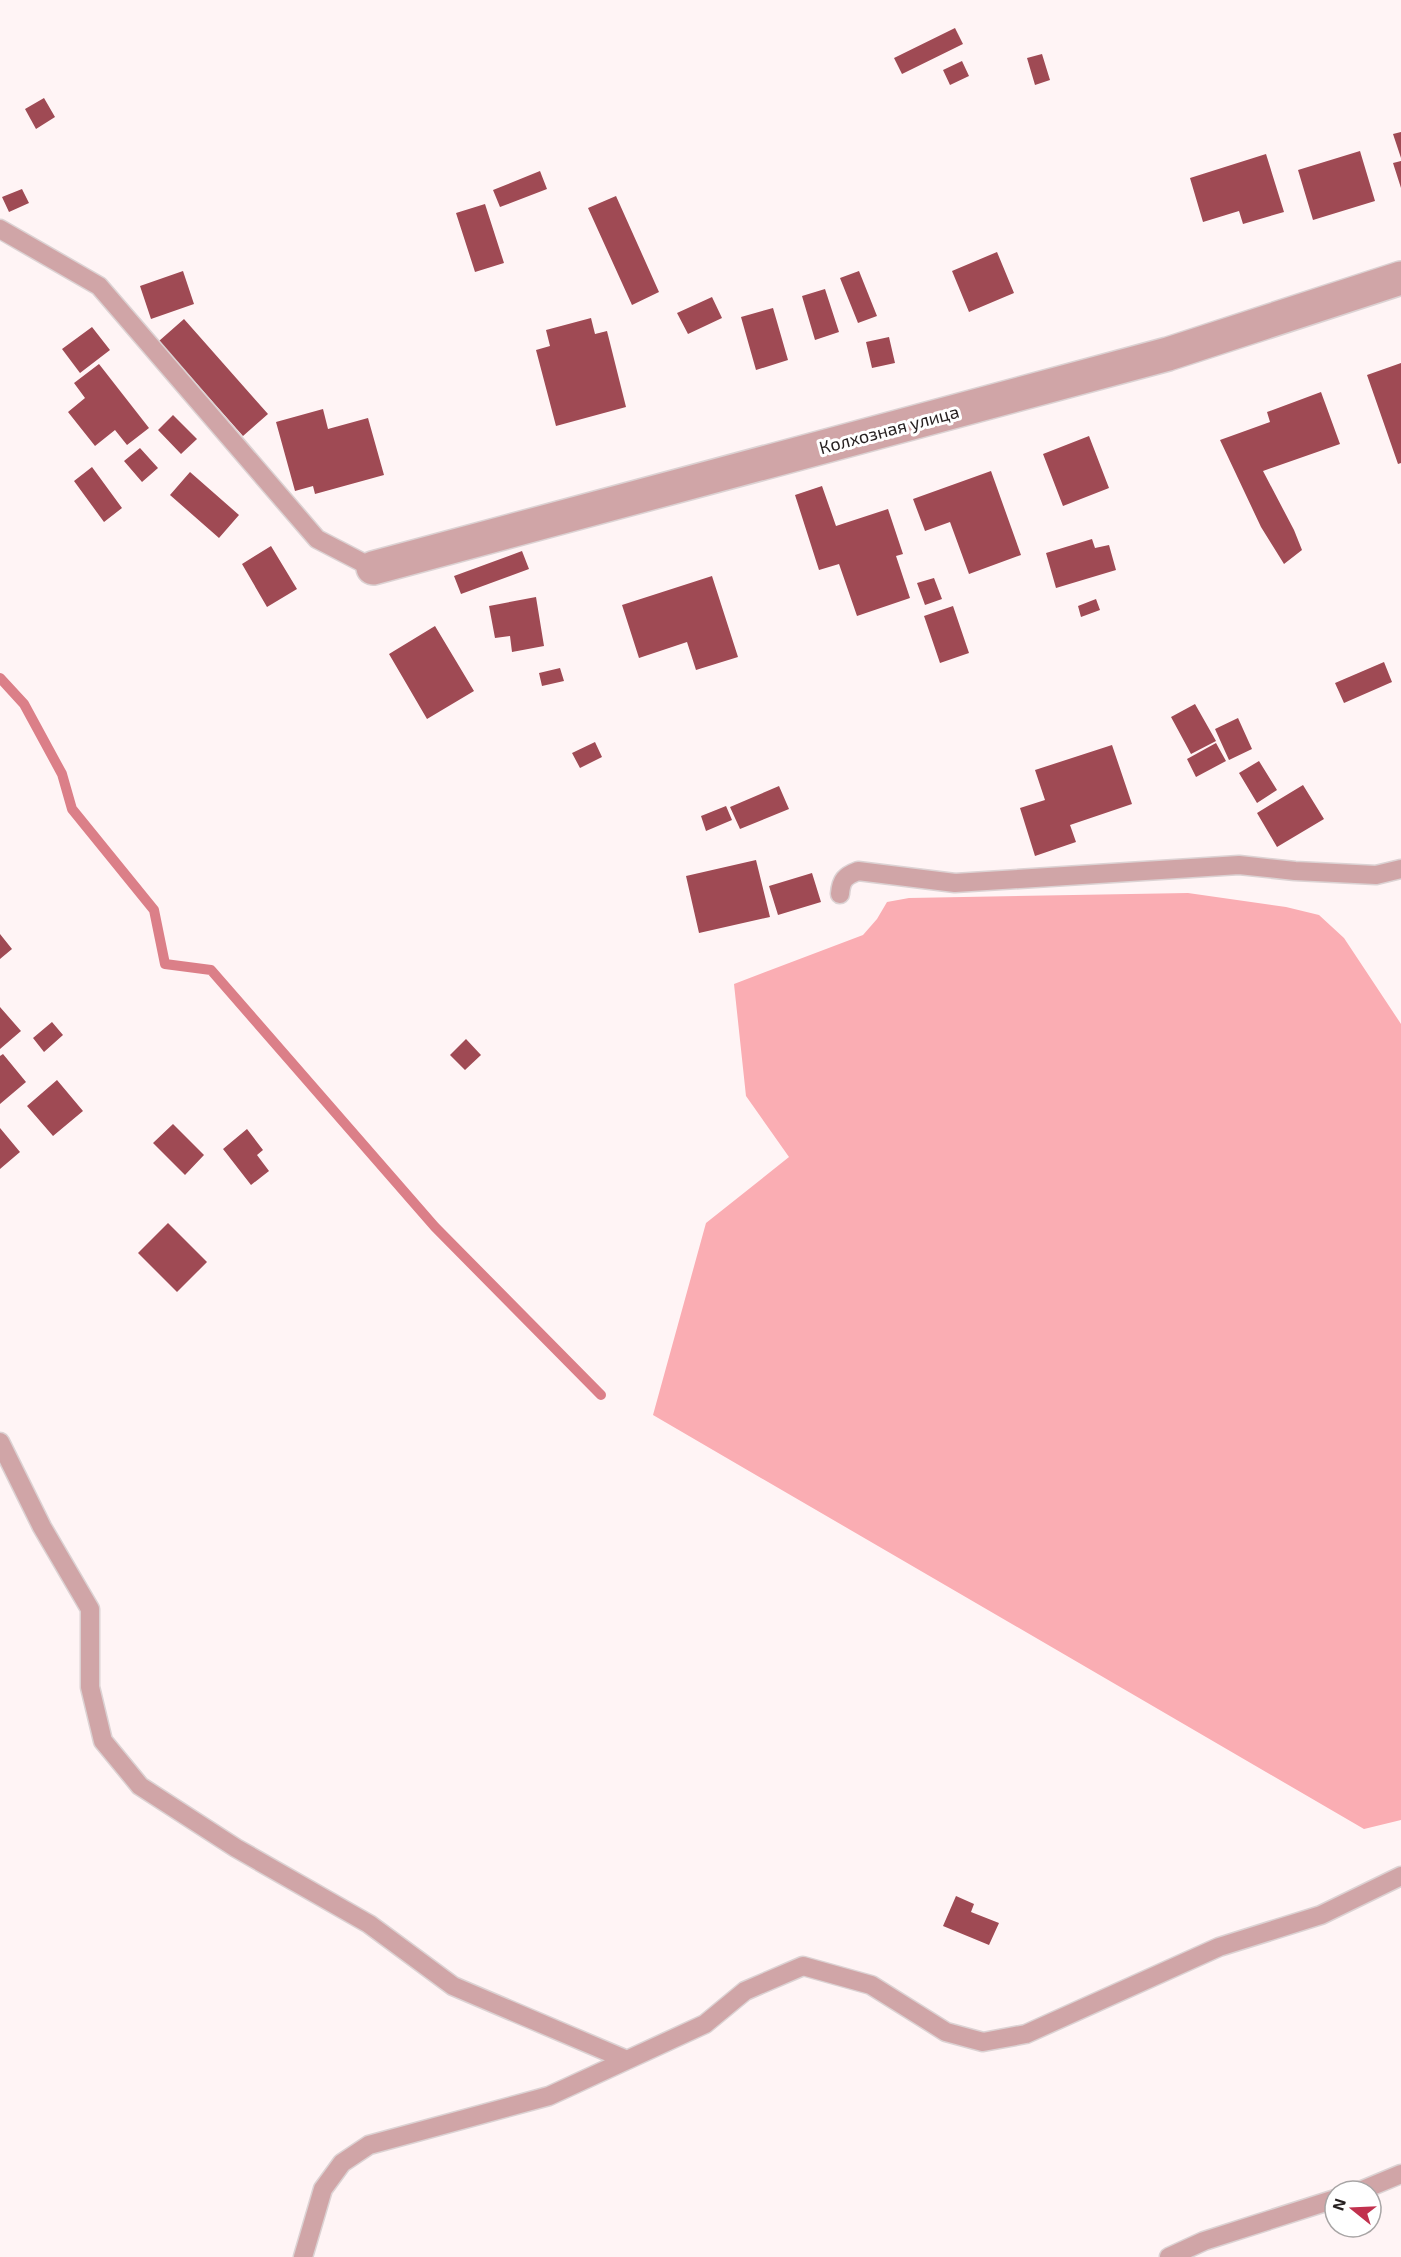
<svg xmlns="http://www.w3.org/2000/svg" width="1401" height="2257" viewBox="0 0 1401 2257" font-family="'Exo 2',sans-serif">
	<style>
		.green { fill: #faadb3 }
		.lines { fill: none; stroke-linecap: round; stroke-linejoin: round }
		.stream { stroke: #db7f88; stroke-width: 10 }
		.building { fill: #9f4a54 }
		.service-casing { stroke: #dcd2d3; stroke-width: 21 }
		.minor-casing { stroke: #dcd2d3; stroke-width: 36 }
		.service { stroke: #d0a5a7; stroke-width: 18 }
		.minor { stroke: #d0a5a7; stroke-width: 33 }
		.labels { text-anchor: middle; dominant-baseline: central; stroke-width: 6; stroke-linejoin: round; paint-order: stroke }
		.street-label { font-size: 18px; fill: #251f1f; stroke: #fff }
	</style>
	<rect width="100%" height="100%" fill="#fff4f5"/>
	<!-- green -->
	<path class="green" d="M1188,893L1286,907L1319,915L1344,938L1401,1024V1820L1364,1829L653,1415L706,1223L789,1157L746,1096L734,984L863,935L877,919L887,902L909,898Z"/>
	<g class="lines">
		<!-- stream -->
		<path class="stream" d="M0,678L24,704L62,774L72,809L154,910L165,964L211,970L435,1227L601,1395"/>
	</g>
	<!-- building -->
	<path class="building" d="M955,28L963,44L902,74L894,58Z
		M1042,54L1050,80L1035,85L1027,58Z
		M962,61L969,76L950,85L943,70Z
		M44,98L55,117L36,129L25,109Z
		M1401,132V158L1393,134Z
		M1360,151L1375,201L1313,220L1298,170Z
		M1266,154L1284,212L1243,224L1239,211L1203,222L1190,178Z
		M1401,161V188L1393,163Z
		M540,171L547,189L500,207L493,190Z
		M22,189L29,203L9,212L2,197Z
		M616,196L659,292L632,305L588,208Z
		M485,204L504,263L475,272L456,213Z
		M997,252L1014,293L969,312L952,271Z
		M183,271L194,304L151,319L140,286Z
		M859,271L877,316L858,323L840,278Z
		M825,289L839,332L815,340L802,296Z
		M712,297L722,318L688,334L677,313Z
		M773,308L788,360L756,370L741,317Z
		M591,318L595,334L607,331L626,407L556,426L536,350L550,346L546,330Z
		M184,319L268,414L243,436L159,341Z
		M92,327L110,350L80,373L62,349Z
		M889,337L895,363L872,368L866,342Z
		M1401,363V463L1398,464L1367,375Z
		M99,364L149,428L127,445L115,430L95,446L68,412L85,398L74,383Z
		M1321,392L1340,444L1263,471L1294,530L1302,550L1284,564L1261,527L1220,440L1270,422L1267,412Z
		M323,409L328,429L368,418L384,475L315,494L313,486L295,491L276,422Z
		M173,415L197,439L181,454L158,430Z
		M1089,436L1109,488L1063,506L1043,454Z
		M140,448L158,468L142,482L124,461Z
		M92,467L122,508L104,522L74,481Z
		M991,471L1021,555L969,574L950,522L925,531L913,499Z
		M190,472L239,515L219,538L170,495Z
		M822,486L836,526L888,509L903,554L896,556L910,598L857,616L839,564L819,570L795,495Z
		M1092,539L1095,548L1109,545L1116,570L1056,588L1046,553Z
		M271,546L297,589L267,607L242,564Z
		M522,551L529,569L461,594L454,576Z
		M712,576L738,657L696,670L687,642L639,658L622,605Z
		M934,578L942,599L925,605L917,583Z
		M536,597L544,646L512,652L510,636L495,638L489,606Z
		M1096,599L1100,610L1081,617L1078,606Z
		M953,606L969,653L940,663L924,616Z
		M435,626L474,691L427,719L389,654Z
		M1384,662L1392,682L1344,703L1335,683Z
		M560,668L564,681L542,686L539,673Z
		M1195,704L1216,741L1191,754L1171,717Z
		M1238,718L1252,749L1229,760L1215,729Z
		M595,742L602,757L580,768L572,753Z
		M1216,743L1226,761L1196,777L1187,759Z
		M1112,745L1132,804L1070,825L1076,842L1035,856L1020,808L1045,800L1035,770Z
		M1259,761L1277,790L1257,803L1239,773Z
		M1303,785L1324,819L1277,847L1257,813Z
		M779,786L789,809L740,829L730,807Z
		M726,806L732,820L706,831L701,816Z
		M756,860L770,917L699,933L686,876Z
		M812,873L821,902L778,915L769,886Z
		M0,934L12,949L0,959Z
		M0,1007L21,1031L0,1049Z
		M52,1022L63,1035L44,1052L33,1038Z
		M466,1039L481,1055L465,1070L450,1055Z
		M3,1054L26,1082L0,1104V1056Z
		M57,1080L83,1111L53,1136L27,1106Z
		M173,1124L204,1155L185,1175L153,1143Z
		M0,1128L20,1152L0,1169Z
		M247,1129L263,1150L257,1155L269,1171L251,1185L223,1149Z
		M168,1223L207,1262L177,1292L138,1253Z
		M956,1896L974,1904L971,1912L999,1923L989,1945L943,1926Z"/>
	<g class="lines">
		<!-- service casing -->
		<g class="service-casing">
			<path id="service" d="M0,229L99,286L317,539L373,568
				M840,894C841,880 845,876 858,871L955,883L1239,865L1295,871L1376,875L1401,869
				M0,1442L42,1527L90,1609V1687L103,1741L140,1786L236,1848L369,1924L453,1986L627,2060
				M1360,2191L1401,2174
				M303,2257L323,2189L342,2163L369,2145L549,2096L705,2024L745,1991L803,1966L871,1985L946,2032L983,2042L1026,2034L1219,1947L1321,1915L1401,1876
				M1169,2257L1204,2241L1335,2199"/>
		</g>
		<!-- minor casing -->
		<g class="minor-casing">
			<path id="minor" d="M373,568L1168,354L1401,278"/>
		</g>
		<!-- service -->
		<use href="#service" class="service"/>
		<!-- minor -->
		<use href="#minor" class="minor"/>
	</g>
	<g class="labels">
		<!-- street labels -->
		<g class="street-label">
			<text transform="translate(889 429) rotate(-15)">Колхозная улица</text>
		</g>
	</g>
	<!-- north arrow -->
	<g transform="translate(1353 2209) rotate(288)"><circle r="28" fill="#ffffff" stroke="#a8a5a5" stroke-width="1.5"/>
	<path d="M0-4.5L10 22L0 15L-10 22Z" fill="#c1314e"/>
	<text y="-9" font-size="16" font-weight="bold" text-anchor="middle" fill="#251f1f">N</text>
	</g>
</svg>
